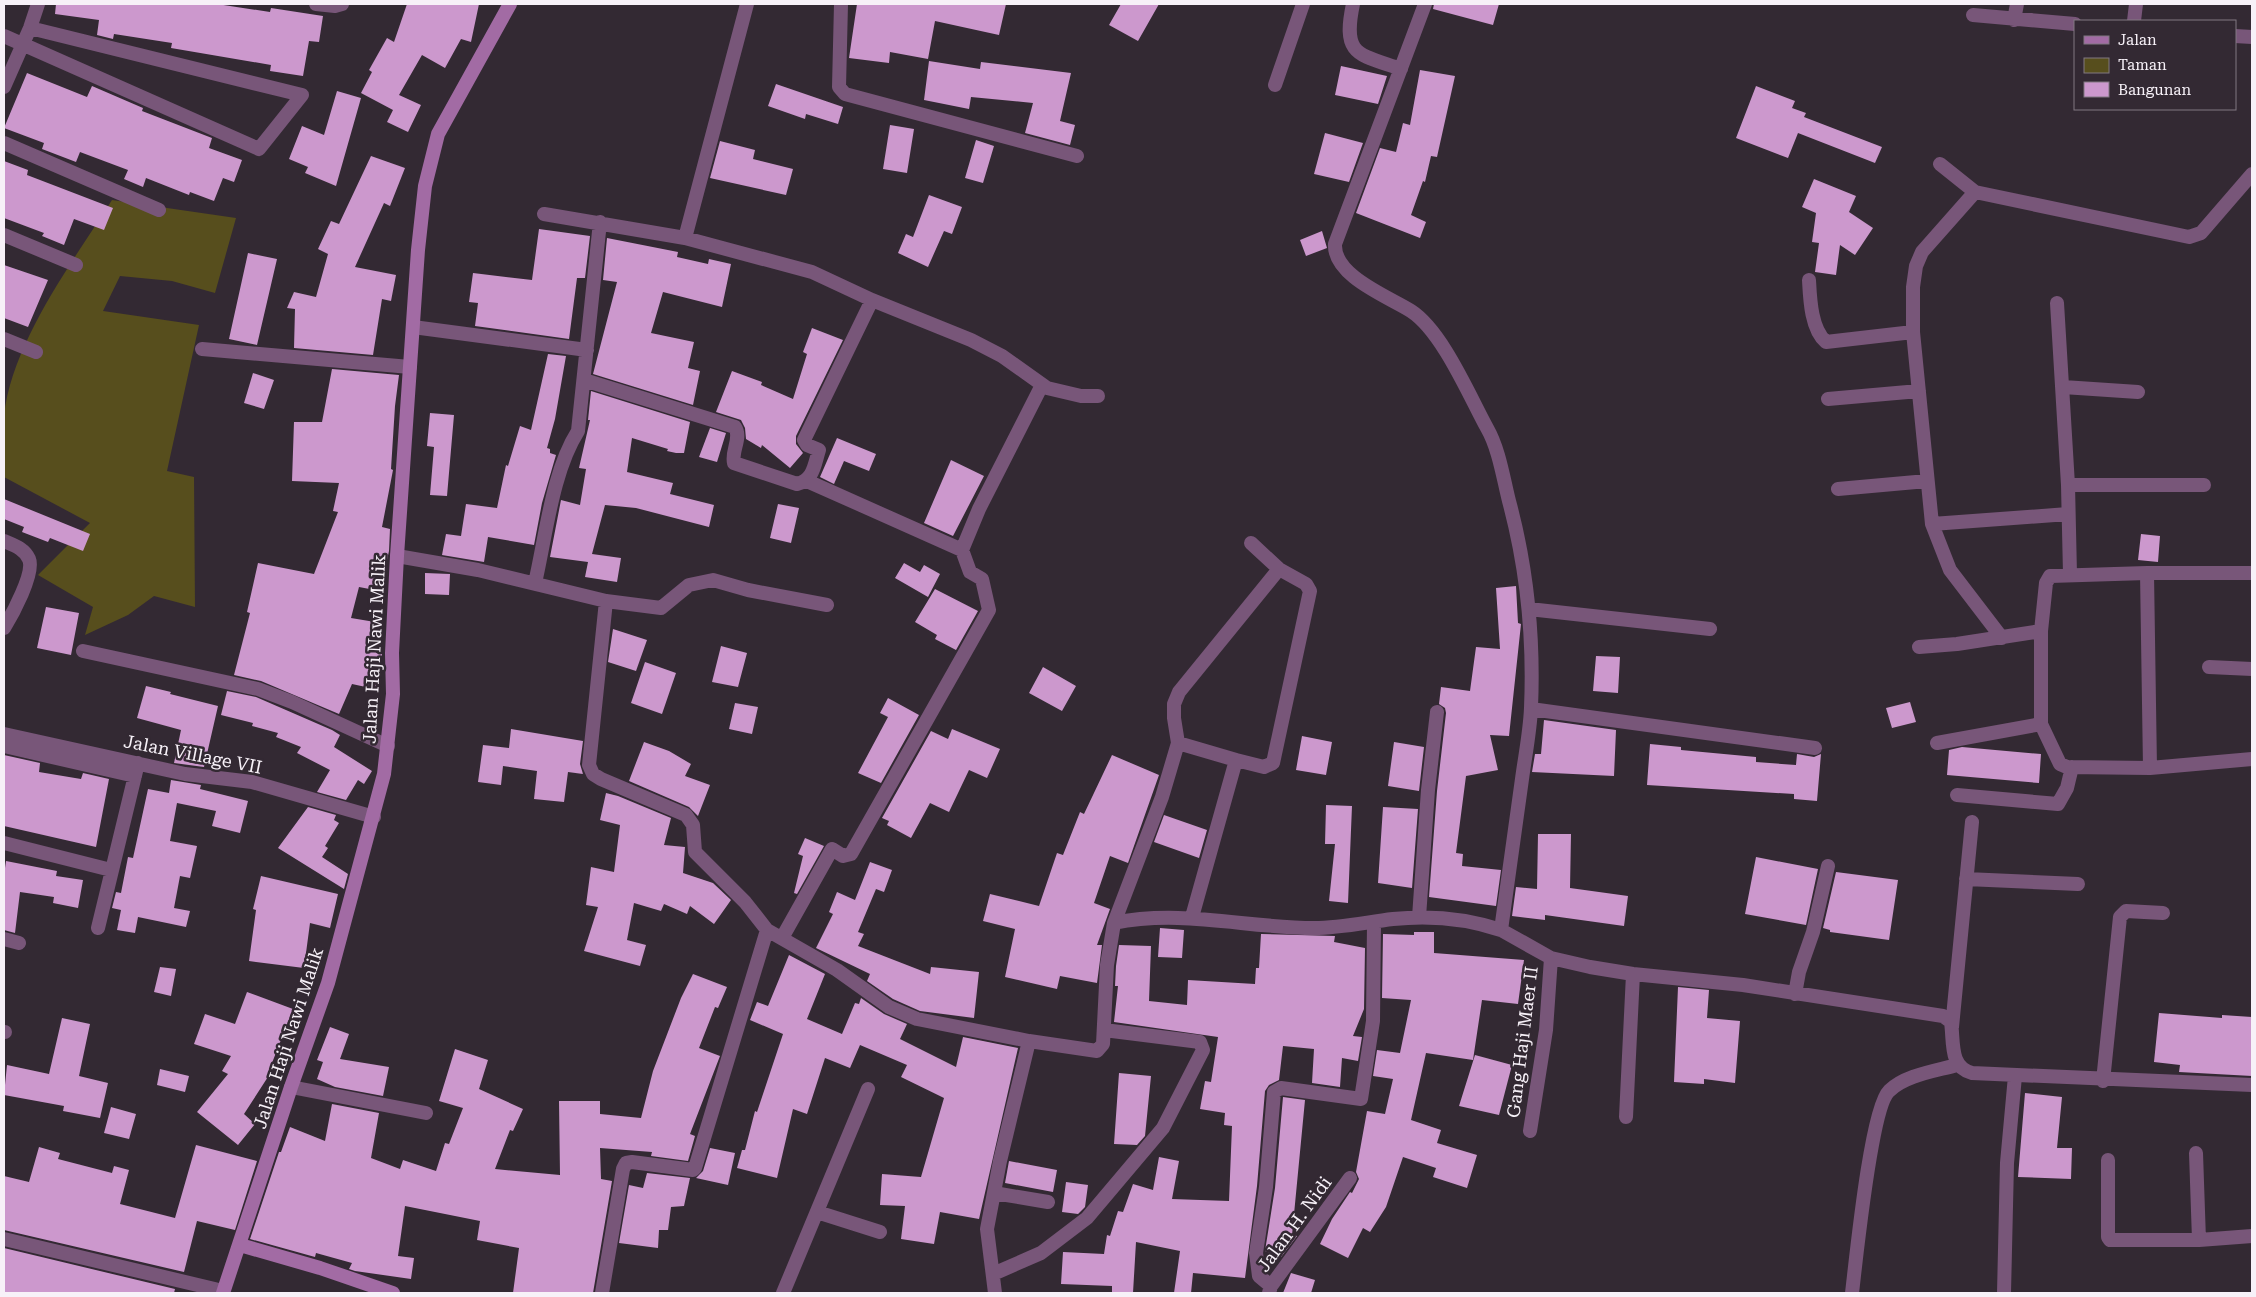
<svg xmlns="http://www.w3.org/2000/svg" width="2256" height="1297" viewBox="0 0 2256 1297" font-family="'Roboto Serif',serif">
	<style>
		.green { fill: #574e1d }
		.building { fill: #cc98cd }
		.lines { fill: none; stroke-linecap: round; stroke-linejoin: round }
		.minor { stroke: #785679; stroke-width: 14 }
		.secondary { stroke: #a26ba4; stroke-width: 14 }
		.labels { text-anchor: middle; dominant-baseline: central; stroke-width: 5; stroke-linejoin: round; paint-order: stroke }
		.street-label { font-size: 18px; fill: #f7f1f8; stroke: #332933 }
	</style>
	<rect width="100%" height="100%" fill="#332933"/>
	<!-- green -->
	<path class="green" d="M112,200L236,218L215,293L172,281L120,276L103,311L199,325L167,471L194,477L195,607L154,596L128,615L85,635L93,607L38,575L90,523L4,477C4,457 2,436 4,416C12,342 72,263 112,200Z"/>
	<!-- building -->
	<path class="building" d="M56,4H217L270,12L271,8L323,16L319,42L309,41L303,76L270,71L271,65L171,48L172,43L114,34L113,39L97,35L99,20L55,14Z
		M407,4H479L471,42L461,39L445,68L422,55L399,95L421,105L408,132L387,122L393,110L361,93L372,72L369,70L387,38L394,42Z
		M857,4H1006L999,35L935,21L928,59L890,52L889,63L849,58Z
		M1121,4H1159L1138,41L1109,25Z
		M1434,4H1499L1493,25L1433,9Z
		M929,61L980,69L981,62L1071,73L1060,121L1075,125L1070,145L1025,133L1033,103L971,97L969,109L924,100Z
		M1341,66L1387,76L1378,104L1335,95Z
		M1420,70L1455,76L1437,157L1431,156L1425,182L1423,181L1411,215L1426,222L1420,238L1356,213L1380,148L1396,152L1403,123L1410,125Z
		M27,73L87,97L92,86L143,108L142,111L212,138L209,148L242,160L234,182L223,178L214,201L190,192L189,195L146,178L143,187L124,179L128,170L80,152L76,162L42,149L44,143L4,128Z
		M776,84L843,107L838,124L806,114L805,119L768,106Z
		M1756,86L1795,101L1792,108L1806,113L1804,117L1882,147L1875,163L1798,133L1788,158L1736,138Z
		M337,91L361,98L336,186L305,173L308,167L289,159L302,126L324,135Z
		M890,125L914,129L907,173L883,169Z
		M1325,133L1363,143L1349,182L1314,174Z
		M976,140L994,146L983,183L965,178Z
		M720,141L755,150L753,159L793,169L786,195L710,178Z
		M371,156L405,168L390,206L384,203L355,267L396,275L391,301L382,299L373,355L294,348L295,309L287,308L294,292L316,297L328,254L318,249L331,221L339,224Z
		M4,161L28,170L27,175L113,208L104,230L74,219L64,245L42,236L44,233L4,218Z
		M1814,179L1856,196L1849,212L1873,228L1855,255L1840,245L1836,275L1815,272L1819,243L1812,242L1816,213L1802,207Z
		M929,195L962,207L952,234L944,231L928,267L898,253L906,234L913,237Z
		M539,229L590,236L585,278H577L569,339L475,326L478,303L469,302L473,273L532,280Z
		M1322,231L1327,248L1306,256L1300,240Z
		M607,238L678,252L677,257L708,264L709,259L731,264L722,307L663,292L651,333L694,342L688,368L700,371L693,405L593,374L617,282L603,280Z
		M248,253L277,259L257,345L229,339Z
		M4,265L48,280L28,327L4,318Z
		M812,328L843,340L796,436V444L803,453L790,468L762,445L761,448L746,439L745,428L741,420L716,412L732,371L762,382L761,385L793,399L807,354L803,352Z
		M548,354L566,356L555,419L547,448L550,449V453L556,455L542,503L534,545L488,537L484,562L442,555L446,534L461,536L466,504L497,508L506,465L508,466L520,426L531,430Z
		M332,369L399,375L395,406L391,469L393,470L382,527L390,529L389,551L380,591L359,587L351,618L381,623L376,653L382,654L375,689L352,684L339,714L261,681L234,675L250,613L247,612L258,563L314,574L338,512L333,511L339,483L292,481L294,422H322Z
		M253,373L274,380L264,409L244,403Z
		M591,391L690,422L684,453H676L667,451L668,449L632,438L627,472L673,483L670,494L714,505L709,527L636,508L605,505L592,554L621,558L617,582L585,577L588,562L550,557L561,500L580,505L586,469L579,468L590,420H588Z
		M430,413L454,415L447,496L430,495L434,447L427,446Z
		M710,428L726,433L717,462L699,457Z
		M837,438L876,454L869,471L844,461L834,484L820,477Z
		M951,460L984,476L953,536L924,523Z
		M4,499L90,534L83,551L50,538L48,542L22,532L24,527L4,519Z
		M778,504L799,508L791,543L770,538Z
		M2141,534L2160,536L2158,562L2138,560Z
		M904,563L920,572L924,565L940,574L928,597L895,578Z
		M425,573L450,574L449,595L425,594Z
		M1516,586L1518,623L1521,624L1509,736L1490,735L1498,770L1466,776L1456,853L1463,854L1462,866L1501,870L1496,906L1429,897L1437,791L1446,713L1445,708L1439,704L1441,687L1470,691L1476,647L1500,649L1496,588Z
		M935,589L978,611L956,650L935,639L937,635L915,622Z
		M46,607L79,613L71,655L37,648Z
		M613,629L647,640L636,671L608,662Z
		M721,646L747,653L738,687L712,682Z
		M1596,656L1620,657L1618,693L1593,691Z
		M645,662L676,673L662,714L631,703Z
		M1043,667L1076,686L1062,711L1029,693Z
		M146,686L171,692L170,694L218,706L204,767L174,763L181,730L137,718Z
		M227,691L256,697L332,730L340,735L334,747L372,771L364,784L358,780L346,800L317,792L330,770L297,753L301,747L276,737L278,733L252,726L253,723L221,715Z
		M888,698L919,715L881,783L858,773L888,717L880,713Z
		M1910,702L1916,722L1892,728L1886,708Z
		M735,703L758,707L752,734L729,729Z
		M1544,720L1616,730L1614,776L1532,772L1535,754H1541Z
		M511,729L583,741L580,764L583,774L568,772L564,802L534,799L537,771L503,766L501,785L478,782L483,745L509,748Z
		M952,729L1000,749L987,778L969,770L949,812L930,803L911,838L887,825L889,821L882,818L931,731L948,739Z
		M1302,736L1332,742L1326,775L1296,770Z
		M644,742L669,751L691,764L685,776L710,785L698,816L689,807L629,781Z
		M1394,742L1424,747L1419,791L1388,786Z
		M1650,744L1681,747V750L1756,757V762L1796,765L1797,754L1814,757L1821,754L1817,801L1794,799V794L1647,785Z
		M1962,747L2041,754L2039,783L1947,775L1949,750Z
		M4,755L40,763L39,772L81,779L83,773L109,779L96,847L4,826Z
		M1112,755L1159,775L1128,863L1110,856L1094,903L1110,909L1097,945H1102L1097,983L1060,976L1057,989L1005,977L1015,929L983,921L990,894L1039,906L1057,853L1063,855L1080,812L1084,814Z
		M171,780L201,785L200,789L248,801L240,833L212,826L216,811L177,803L170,841L197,846L190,878L180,876L174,908L190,911L186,927L138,917L135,933L117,930L121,910L112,908L116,892L121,893L128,857L133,858L148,789L169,793Z
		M606,793L618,796L671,818L664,845L685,847L683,873L713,883L731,900L714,924L690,906L687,914L664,904L661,911L634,903L627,940L646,945L640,966L584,951L598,907L586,905L591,867L614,872L620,825L600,820Z
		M1326,805L1352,806L1348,903L1329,901L1335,844H1325Z
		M308,807L336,815L334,820L339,823L325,846L328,848L322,857L348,874L344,889L278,848Z
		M1383,807L1418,809L1412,888L1378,883Z
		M1164,815L1207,830L1199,858L1154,842Z
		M1538,834H1571L1570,888L1628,896L1624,926L1545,915V920L1512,916L1516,887L1537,889Z
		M805,838L824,846L797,894L794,893L803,856L798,854Z
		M1756,857L1818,869L1806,925L1745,914Z
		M6,861L57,871L56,876L83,880L78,908L53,903L54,897L20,892L15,933L4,930V875Z
		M870,862L892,870L884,892L876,889L858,932L864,934L858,946L930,974L931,967L979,972L974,1018L920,1011L893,999L867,981L870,974L816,948L833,914L829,912L837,892L855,900Z
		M1836,872L1898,880L1889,940L1830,932V930L1823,928Z
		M261,876L338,894L330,928L310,923L304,968L249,961L256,910L253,909Z
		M1160,928L1184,930L1182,958L1158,957Z
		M1414,932H1434V953L1524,960L1518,1004L1482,1000L1473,1060L1426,1053L1411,1120L1441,1130L1437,1143L1477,1155L1467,1188L1433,1177L1436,1168L1403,1157L1386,1207L1370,1232L1363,1228L1348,1258L1320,1244L1332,1219L1350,1192L1352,1193L1359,1179L1356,1172L1367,1111L1385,1114L1393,1079L1373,1076L1377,1050L1400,1053L1411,1000L1382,998L1383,934L1414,935Z
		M1261,934L1335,936L1334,942L1365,948L1364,1009L1353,1036L1362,1037L1358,1061L1342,1058L1340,1087L1312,1083L1314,1049L1283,1046L1279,1080L1269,1085L1265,1091L1257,1186L1245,1278L1193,1273L1191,1293H1174L1180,1251L1136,1242L1133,1293H1112V1286L1061,1284L1063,1252L1104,1254L1107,1235L1110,1236L1118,1211L1123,1212L1133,1184L1153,1190L1159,1157L1179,1161L1172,1199L1229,1201L1232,1126L1224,1125L1225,1113L1200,1109L1205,1081L1211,1082L1218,1037L1114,1022L1118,986H1115L1116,966L1119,945L1151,946L1149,1001L1187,1005L1188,980L1255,984L1256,968H1259Z
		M789,955L825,974L807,1019L842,1034L855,1003L859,1004L861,998L884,1014L907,1024L900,1039L956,1067L963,1037L1018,1048L979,1219L940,1212L934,1244L901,1239L905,1206L880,1205L882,1174L921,1177L944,1098L901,1077L907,1065L860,1045L850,1068L825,1058L807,1114L793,1109L777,1178L737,1168L742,1150H745L755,1111L757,1112L783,1034L750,1020L757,1002L768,1006Z
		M160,967L176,969L171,996L154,992Z
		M693,974L727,987L718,1008L715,1007L699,1048L720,1056L690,1134L695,1136L688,1161L651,1156L652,1152L600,1148L601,1179L612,1181L593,1293H513L519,1248L477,1240L480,1221L405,1206L398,1256L414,1258L411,1279L355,1271L349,1269L352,1263L316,1253L315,1257L250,1239L279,1152H281L290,1127L325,1141L332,1104L379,1113L371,1158L400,1169L403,1160L436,1171L445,1143L449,1144L463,1108L439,1101L455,1049L488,1060L479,1089L523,1109L513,1131L510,1130L495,1169L560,1175L559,1101H600V1114L641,1118L653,1071L681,998Z
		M1678,987L1709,990L1707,1018L1740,1021L1735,1083L1704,1079V1084L1674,1082Z
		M247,992L293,1009L272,1063L275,1066L244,1114L255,1124L238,1145L197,1112L228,1074L222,1071L231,1056L194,1044L205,1014L235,1024Z
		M2159,1013L2222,1018V1015L2252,1017V1076L2179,1072L2180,1065L2154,1062Z
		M62,1018L90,1024L79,1076L108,1083L100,1118L63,1111L64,1106L4,1095L7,1065L49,1074Z
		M330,1027L349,1034L340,1059L389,1067L383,1096L335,1087L317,1079L323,1062L317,1060Z
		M1475,1055L1512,1065L1499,1115L1459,1106Z
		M160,1069L189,1076L185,1092L157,1085Z
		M1119,1073L1151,1076L1145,1136L1137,1145L1114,1144Z
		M2025,1093L2062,1097L2057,1148H2072L2071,1179L2018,1177Z
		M1283,1097L1305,1100L1292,1235L1297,1236L1281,1257L1265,1251L1275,1188Z
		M111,1107L136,1114L129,1139L104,1133Z
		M196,1145L257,1161L235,1230L197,1221L184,1272L4,1230V1176L29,1182L39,1147L60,1153L58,1159L112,1173L114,1166L129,1170L120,1204L175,1218Z
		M710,1148L735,1153L728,1185L696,1178L703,1171Z
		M1009,1161L1057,1170L1053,1192L1005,1183Z
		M647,1173L690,1178L684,1206L671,1207L668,1230H659L658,1248L619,1243L629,1185L643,1188Z
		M1066,1182L1088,1185L1085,1207L1078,1214L1062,1212Z
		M4,1248L175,1289L174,1293H4Z
		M1291,1273L1315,1280L1311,1293H1283Z"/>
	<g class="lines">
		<!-- minor -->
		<path class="minor" d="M316,4L335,6L342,4
			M841,4L839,87L845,94L1077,156
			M1353,4C1342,56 1358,54 1401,69
			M1425,4L1335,244C1333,276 1389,297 1411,311C1442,331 1469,395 1487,428C1499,449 1503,477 1509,501C1527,568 1534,638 1531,708C1530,732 1525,756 1522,779C1515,830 1508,880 1501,930L1551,958L1590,967L1633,974L1743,985L1943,1016L1951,1022C1954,1042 1949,1067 1972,1073L2252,1085
			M1973,15L2075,24
			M2014,20L2017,4
			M2134,21L2136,4
			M4,36L259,149L302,95L30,28
			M2235,36L2252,37
			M1275,85L1303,4
			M4,87L30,28L38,4
			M4,143L159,210
			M1940,164L1975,192L2189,237L2201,233L2252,174
			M1975,192L1922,252L1916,266L1913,287V332L1932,524L1950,570L2002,638
			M544,214L685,238L812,272L872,300L971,340L1002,356L1047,388L1081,396H1098
			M4,235L76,265
			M685,238L747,4
			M1809,280C1810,299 1811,329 1826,342L1913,332
			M2057,303L2068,485L2070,574
			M413,327L587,350
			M4,339L36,352
			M202,349L410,367
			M584,380L735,427C742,438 731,451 734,463L797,484C814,479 814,466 819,450L807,445L804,440L872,300
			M2063,387L2138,392
			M1828,399L1919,391
			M807,481L962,550
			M2068,485H2204
			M1838,489L1927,481
			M1932,524L2068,514
			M4,541C13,545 24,548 29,559C35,573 12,615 4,628
			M397,556L478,570L606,601L661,608L689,585L713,580L748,590L827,605
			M2147,573L2150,768
			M2252,573H2147L2050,576L2046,583L2041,631V724L2060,764L2067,767L2150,768L2252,759
			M535,583C546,536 552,472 578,431L600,222
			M606,601L589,765L593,774L601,779L686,815L693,825L695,852L745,902L767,930L837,970L889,1007L917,1019L1029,1041L1097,1051L1103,1044L1107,965L1114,923C1182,909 1247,928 1314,928C1341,928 1367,922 1393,919C1431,915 1465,918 1501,930
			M1529,609L1710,629
			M1919,647L1957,644L2041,631
			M83,651L258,689L292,702L388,746
			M2209,667L2252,669
			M1531,709L1815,748
			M4,734L185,774L252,782L374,817
			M1178,743L1236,760L1192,917
			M1937,743L2041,724
			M4,746L135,776
			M1236,760L1264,767L1273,763L1310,591L1306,584L1279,569L1251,543
			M1957,795L2058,804L2067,788L2072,767
			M4,843L111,870
			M1966,879L2078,884
			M1419,917L1428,790L1437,712
			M1114,923L1162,797L1178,743L1174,718V704L1179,692L1279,569
			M98,928L138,763
			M782,938L832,849L843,856L851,854L989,610L982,579L970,572L962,550L979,509L1042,385
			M4,939L19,943
			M1795,994L1799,972L1813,932L1828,866
			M1952,1027L1972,822
			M4,1032H5
			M2103,1081L2120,917L2126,911L2163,913
			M291,1087L426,1113
			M1626,1117L1633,974
			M1530,1131L1546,1030L1551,958
			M2196,1153L2199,1240
			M2108,1160V1237L2110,1240H2199L2252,1236
			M994,1193L1048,1202
			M817,1212L880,1232
			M4,1239L223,1291
			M993,1274L1041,1253L1087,1218L1163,1128L1203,1050L1200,1042L1104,1030
			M1271,1286L1259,1276L1256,1253L1266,1187L1274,1092L1281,1088L1361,1099L1373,1021L1374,923
			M602,1293L623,1169L626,1163L632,1162L693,1170L695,1168L767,930
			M783,1293L868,1089
			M995,1293L987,1229L1000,1161L1029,1041
			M1269,1293L1271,1286L1350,1178
			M1852,1293C1856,1260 1871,1108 1889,1091C1905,1075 1936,1071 1957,1065
			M2004,1293L2007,1163L2015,1076"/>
		<!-- secondary -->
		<path class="secondary" d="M240,1245L320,1268L393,1293
			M223,1293L291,1087L328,983L384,774L393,694L392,653L397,556L418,250L425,186L438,134L510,4"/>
	</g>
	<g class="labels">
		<!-- street labels -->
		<g class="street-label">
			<text transform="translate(374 649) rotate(-87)">Jalan Haji Nawi Malik</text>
			<text transform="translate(193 754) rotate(11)">Jalan Village VII</text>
			<text transform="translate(288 1038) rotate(-72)">Jalan Haji Nawi Malik</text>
			<text transform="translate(1522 1042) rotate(-83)">Gang Haji Maer II</text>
			<text transform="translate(1294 1224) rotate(-54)">Jalan H. Nidi</text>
		</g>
	</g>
	<!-- border -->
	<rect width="2256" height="1297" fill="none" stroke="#f7f1f8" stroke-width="10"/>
	<!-- legend -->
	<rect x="2074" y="20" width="162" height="90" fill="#332933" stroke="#817982"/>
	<rect x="2084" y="36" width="25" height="8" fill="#a26ba4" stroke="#817982"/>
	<text x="2118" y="45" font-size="15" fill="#f7f1f8">Jalan</text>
	<rect x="2084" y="58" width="25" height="15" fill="#574e1d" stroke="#817982"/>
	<text x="2118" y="70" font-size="15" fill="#f7f1f8">Taman</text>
	<rect x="2084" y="82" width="25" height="15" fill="#cc98cd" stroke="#817982"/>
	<text x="2118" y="95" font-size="15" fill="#f7f1f8">Bangunan</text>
</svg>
